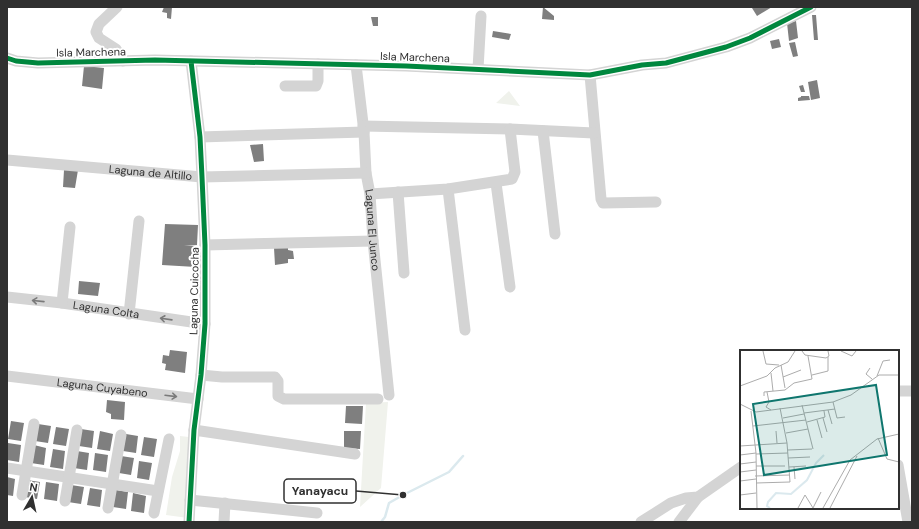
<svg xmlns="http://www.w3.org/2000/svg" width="919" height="529" viewBox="0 0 919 529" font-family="'DM Sans',sans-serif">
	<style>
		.green { fill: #f0f2ec }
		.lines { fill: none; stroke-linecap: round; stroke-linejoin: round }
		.stream { stroke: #dbe9ee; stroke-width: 2.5 }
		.building { fill: #7f7f7f }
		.minor { stroke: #d4d4d4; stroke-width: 11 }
		.cycleway-casing { stroke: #fff; stroke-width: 8 }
		.cycleway { stroke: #00873e; stroke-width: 5 }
		.oneway { stroke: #7a7a7a }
		.labels { text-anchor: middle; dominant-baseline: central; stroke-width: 4; stroke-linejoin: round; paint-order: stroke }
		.street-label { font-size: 11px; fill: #303030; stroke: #fff }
		.inset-river { fill: none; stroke: #dbe9ee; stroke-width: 2 }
		.inset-road { fill: none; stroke: #acacac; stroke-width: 1 }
		.view { fill: #0f766e; fill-opacity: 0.15; stroke: #0f766e; stroke-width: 2 }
		.inset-edge { fill: none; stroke: #303030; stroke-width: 2 }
		.leader { fill: none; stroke: #303030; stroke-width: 1.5 }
		.callout-dot { fill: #303030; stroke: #fff; stroke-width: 1.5 }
		.callout { fill: #fff; stroke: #303030; stroke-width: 1.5 }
		.callout-label { font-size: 12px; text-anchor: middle; font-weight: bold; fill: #303030 }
	</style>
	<rect width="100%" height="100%" fill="#fff"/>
	<!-- green -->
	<path class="green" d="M509,91L520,106L496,103Z
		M388,402L381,488L360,507L366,403Z
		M180,436L198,438L188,518L166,515L172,477L180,451Z"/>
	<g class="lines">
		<!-- stream -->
		<path class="stream" d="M381,522L385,517L389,503L403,495L449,472L463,456"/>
	</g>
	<!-- building -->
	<path class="building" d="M164,7H172L171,19L167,18V13L162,12Z
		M543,7L554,16V20L542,19Z
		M754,7H772L757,16L752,8Z
		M812,15H816L818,40H814Z
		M371,17H378V26H373Z
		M796,21L798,38L789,41L787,23Z
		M493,31L511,34L509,40L492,37Z
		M779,39L781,47L772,49L770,41Z
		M795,42L798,56L793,57L789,43Z
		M84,66L104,68L102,89L82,86Z
		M817,80L820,98L811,100L808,82Z
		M803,85L805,92H801L799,86Z
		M801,96H809L810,100L798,101V98L801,97Z
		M263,144L264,161L254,162L250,145Z
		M64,170H78L75,188L63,187Z
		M165,224L198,225L197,245H184L198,246L196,267L162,265Z
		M288,247V250L293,251L294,259H288V263L275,265L274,248Z
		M79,281L100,283L98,296L78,294Z
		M170,350L187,352L185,373L165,370L166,364L162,363L163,355L169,356Z
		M107,400L125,402L124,420L111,419V414L106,412Z
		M346,406H363L362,424L345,423Z
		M11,421L24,423L21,441L8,439Z
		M38,424L51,426L48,443L35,441Z
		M56,427L69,429L66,446L53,444Z
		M81,429L94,431L92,448L79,446Z
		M100,431L113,434L110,451L97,449Z
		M344,431H361L360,449L344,448Z
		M126,434L138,436L136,453L123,451Z
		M144,437L157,439L154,457L141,455Z
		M8,443L21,445L19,462L7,460Z
		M34,445L46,448L44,465L31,463Z
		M53,449L65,451L63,469L50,467Z
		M77,451L89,453L87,470L74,468Z
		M95,453L108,455L106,472L93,470Z
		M121,456L134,458L131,475L119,473Z
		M139,461L152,463L149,480L137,478Z
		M7,477L15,479L13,496L7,495Z
		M27,480L40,482L37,499L25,497Z
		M46,482L59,484L57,501L44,499Z
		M71,485L84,487L81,504L68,502Z
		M90,488L102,490L100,507L87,505Z
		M116,490L128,492L126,509L113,507Z
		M133,493L146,496L144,513L131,511Z"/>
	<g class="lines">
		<!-- minor -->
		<g class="minor">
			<path d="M117,7L99,24L96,32L99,38L116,49L123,61"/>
			<path d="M7,58L16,61L38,63L155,60L406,66L590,75L642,65L666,63L726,47L750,38L811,7"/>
			<path id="s1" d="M356,65L364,132L366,173L370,194L373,241L389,395"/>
			<path d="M478,69L481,16"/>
			<path d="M590,75L601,199L603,203L656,202"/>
			<path d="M285,86H316L318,81V64"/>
			<path d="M363,126L510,129L594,133"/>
			<path d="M543,131L555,234"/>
			<path d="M200,137L364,132"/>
			<path id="s2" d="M7,160L202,177L366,173"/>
			<path d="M496,183L510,287"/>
			<path d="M448,189L465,330"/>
			<path d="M398,192L404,273"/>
			<path d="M370,194L448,189L512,179L515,172L510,129"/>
			<path d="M205,245L373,241"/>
			<path id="s3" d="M7,297L62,303L205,324"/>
			<path d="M62,303L70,227"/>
			<path d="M129,314L139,221"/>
			<path d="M201,375L222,377H275L278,381V396L284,399H378"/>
			<path id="s4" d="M7,376L198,399"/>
			<path d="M898,391H912"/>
			<path d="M194,430L355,454"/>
			<path d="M898,465L908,522"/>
			<path d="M7,468L158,491"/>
			<path d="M22,495L34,424"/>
			<path d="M190,500L317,513"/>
			<path d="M65,501L77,430"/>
			<path d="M108,508L121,435"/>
			<path d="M154,513L169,439"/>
			<path d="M189,522L194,430L201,375L205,324V245L202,177L200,137L191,61"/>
			<path d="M224,522L225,503"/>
			<path d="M641,522L671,503L686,498L698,497L741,467"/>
			<path d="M679,522L698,497"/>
		</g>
		<!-- cycleway casing -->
		<g class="cycleway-casing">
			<path id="cycleway" d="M7,58L16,61L38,63L155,60L406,66L590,75L642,65L666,63L726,47L750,38L811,7
				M189,522L194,430L201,375L205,324V245L202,177L200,137L191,61"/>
		</g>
		<!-- cycleway -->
		<use href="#cycleway" class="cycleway"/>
	</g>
	<!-- one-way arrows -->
	<defs><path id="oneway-shaft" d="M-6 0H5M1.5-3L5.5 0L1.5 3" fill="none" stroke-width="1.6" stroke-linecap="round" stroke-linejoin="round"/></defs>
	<g class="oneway">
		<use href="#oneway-shaft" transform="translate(38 301) rotate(-174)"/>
		<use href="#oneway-shaft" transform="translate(166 319) rotate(-172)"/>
		<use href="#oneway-shaft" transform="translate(171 396) rotate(7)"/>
	</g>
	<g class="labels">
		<!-- street labels -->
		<g class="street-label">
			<text transform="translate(91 52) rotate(-1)">Isla Marchena</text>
			<text transform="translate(415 57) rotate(2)">Isla Marchena</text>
			<text stroke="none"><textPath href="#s2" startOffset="144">Laguna de Altillo</textPath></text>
			<text stroke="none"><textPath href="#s1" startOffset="166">Laguna El Junco</textPath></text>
			<text transform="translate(194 291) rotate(-89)">Laguna Cuicocha</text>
			<text stroke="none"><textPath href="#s3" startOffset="100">Laguna Colta</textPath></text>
			<text stroke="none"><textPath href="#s4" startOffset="96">Laguna Cuyabeno</textPath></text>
		</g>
	</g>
	<!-- overview -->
	<g transform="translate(740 350)">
		<rect width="159" height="159" fill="#fff"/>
		<path class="inset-river" d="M30,158L27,156L28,152L36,143L51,144L67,130L76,113L84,105"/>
		<path class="inset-road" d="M23,1L26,14L39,15M62,1L65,5L86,8L89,6L88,1M101,1L112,6L116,1M41,15L45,38M130,18L126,24L132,29M31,23L33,41M72,25L88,21V7M137,26L143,11L150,10M43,27L61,20M0,36L27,26L35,18L48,12L55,1M27,42L29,52L26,57L31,60M24,46V42L45,40L54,33L72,29L68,6M93,52L97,68L105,67M0,54L16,62L93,52L111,45L139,25H159M62,55L73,99M88,60L92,74M11,61L16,103L17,158M64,63L95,59M43,68L64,64M83,68L87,82M77,70L82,88M67,72L85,67L84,61M13,76L66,70M36,81L37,93M46,83L68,79M138,88L147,109L159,112M0,96L47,93M48,100L72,99M16,104L48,103M0,105L16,103M48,108L70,107M0,114L16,112M16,116H45M49,117L66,116M54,117L55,129M0,122L16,120M15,126L50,125M0,131L16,129M16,133L50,132L47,93L40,58M0,145L16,143M58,158L65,145L73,158M73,158L81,142M83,158L110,110L137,89L159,84M90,158L117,106"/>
		<path class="view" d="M136,35L147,105L24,125L13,54Z"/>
		<rect width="159" height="159" class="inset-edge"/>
	</g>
	<!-- callouts -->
	<path class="leader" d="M403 495L356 491"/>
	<circle class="callout-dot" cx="403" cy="495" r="4"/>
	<rect class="callout" x="284" y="479" width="72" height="24" rx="4"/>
	<g class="callout-label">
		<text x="320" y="495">Yanayacu</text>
	</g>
	<!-- border -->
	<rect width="919" height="529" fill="none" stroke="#303030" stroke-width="16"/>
	<!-- north arrow -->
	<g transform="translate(32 497) rotate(9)" stroke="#ffffff" stroke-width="3" paint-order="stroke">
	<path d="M0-3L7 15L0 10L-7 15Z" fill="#303030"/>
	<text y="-6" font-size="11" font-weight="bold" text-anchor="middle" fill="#303030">N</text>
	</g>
</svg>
